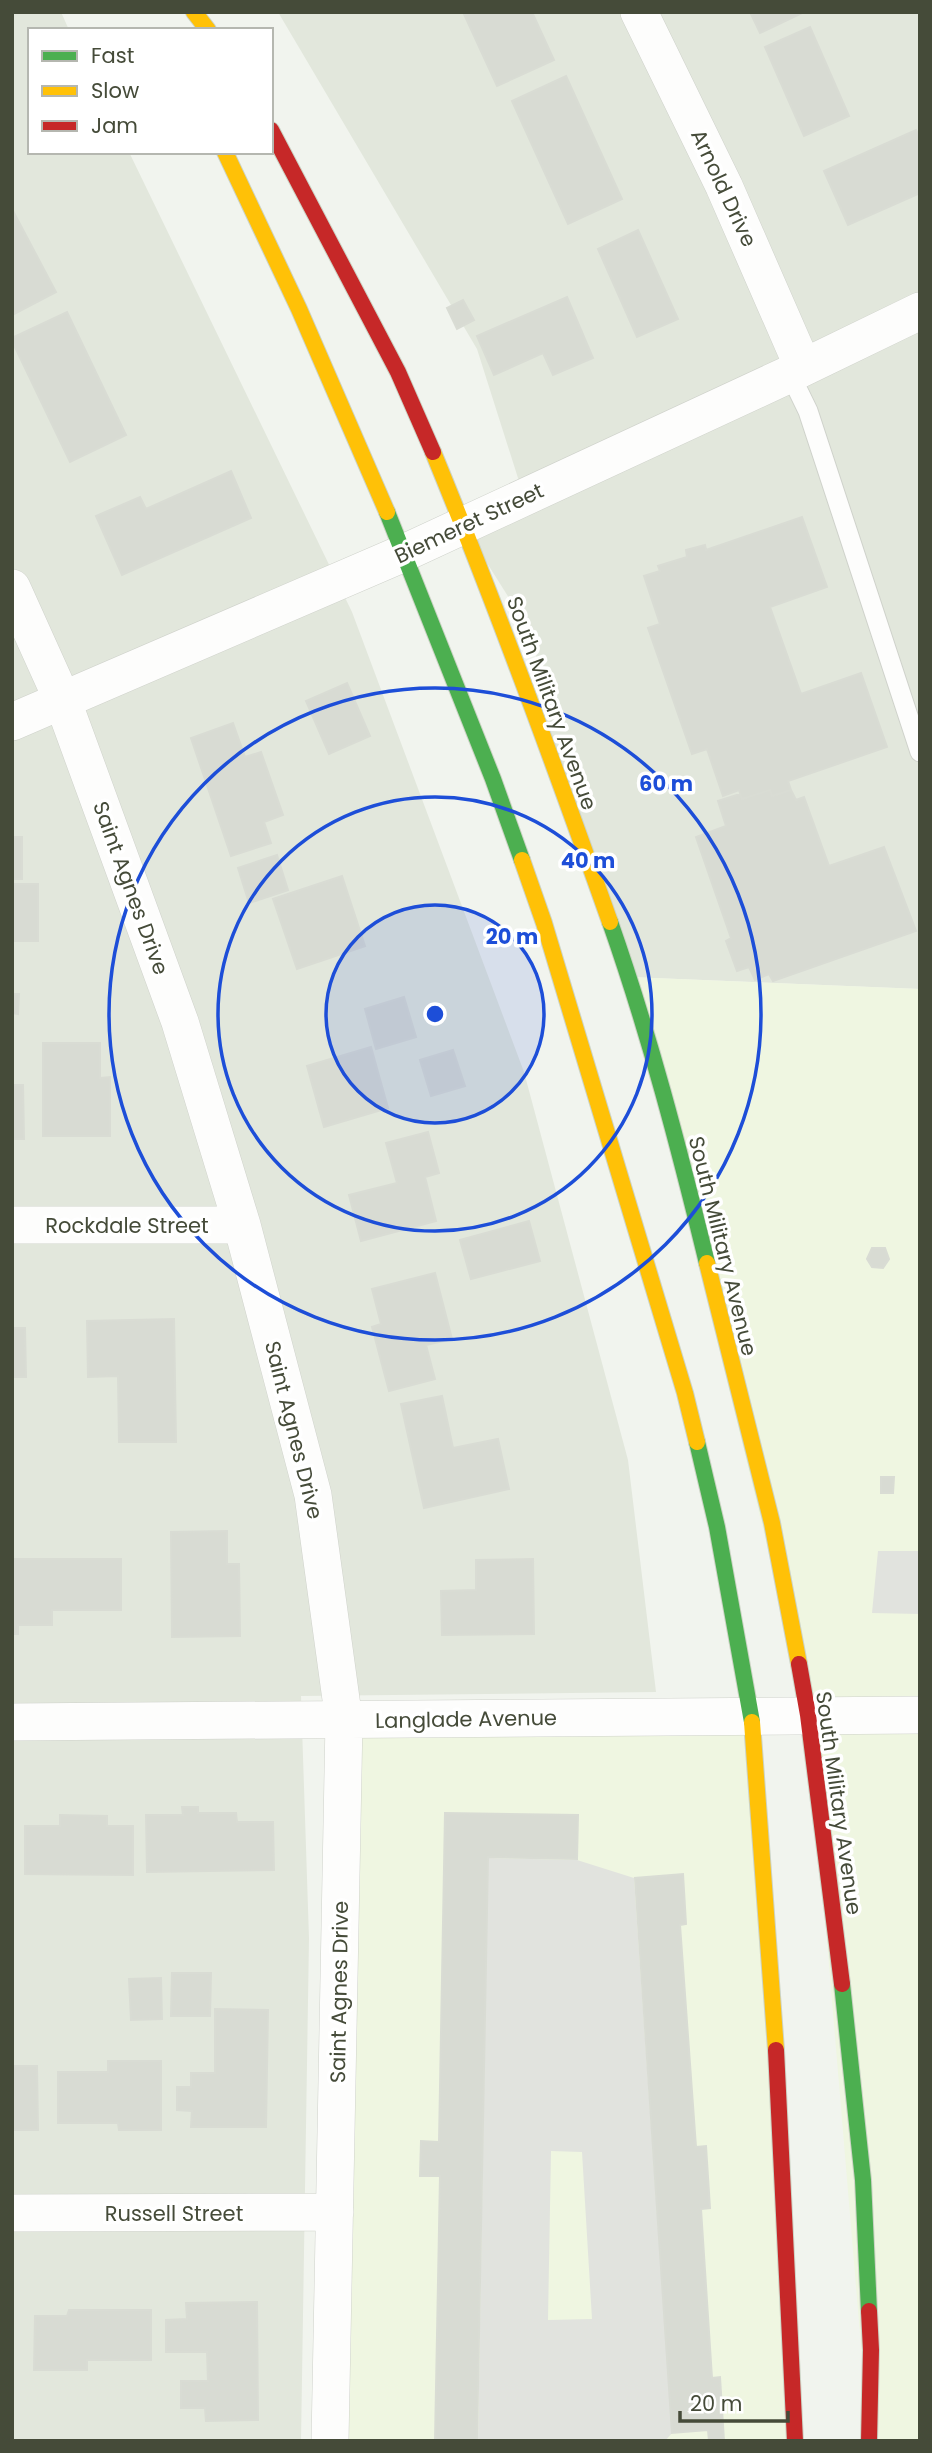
<svg xmlns="http://www.w3.org/2000/svg" width="932" height="2453" viewBox="0 0 932 2453" font-family="Poppins,sans-serif">
	<style>
		.residential { fill: #e2e7dc }
		.commercial { fill: #eff6e1 }
		.parking { fill: #e1e3de; fill-rule: evenodd }
		.building { fill: #d8dbd3; stroke: #d9dcd4; stroke-width: 2 }
		.lines { fill: none; stroke-linecap: round; stroke-linejoin: round }
		.lane-casing { stroke: #cfd2cb; stroke-width: 21 }
		.street-casing { stroke: #cfd2cb; stroke-width: 38 }
		.fast-casing { stroke: #ccd3c5; stroke-width: 18 }
		.slow-casing { stroke: #ccd3c5; stroke-width: 18 }
		.jam-casing { stroke: #ccd3c5; stroke-width: 18 }
		.lane { stroke: #fdfdfc; stroke-width: 19 }
		.street { stroke: #fdfdfc; stroke-width: 37 }
		.fast { stroke: #4caf50; stroke-width: 16 }
		.slow { stroke: #ffc107; stroke-width: 16 }
		.jam { stroke: #c62828; stroke-width: 16 }
		.ring { fill: none; stroke: #1d4ed8; stroke-width: 3.5 }
		.labels { text-anchor: middle; dominant-baseline: central; stroke-width: 7; stroke-linejoin: round; paint-order: stroke }
		.street-label { font-size: 21px; fill: #454b39; stroke: #fff }
		.centre { fill: #1d4ed8; stroke: #fff; stroke-width: 3.5 }
		.ring-label { font-size: 21px; text-anchor: middle; font-weight: bold; fill: #1d4ed8; stroke: #fff; stroke-width: 7; stroke-linejoin: round; paint-order: stroke }
	</style>
	<rect width="100%" height="100%" fill="#f1f4ee"/>
	<!-- residential -->
	<path class="residential" d="M12,12H61L69,30H30V152H129L352,612L524,1072L628,1460L656,1692L301,1696L309,1938L301,2441H12Z
		M278,12H920V989L629,977L554,765L533,636L463,525L524,497L477,349Z"/>
	<!-- commercial -->
	<path class="commercial" d="M629,977L920,989V2441H869L808,1715Z
		M752,1715L795,2441H330L344,1721Z"/>
	<!-- parking -->
	<path class="parking" d="M878,1551H920V1614L872,1613Z
		M488,1858L577,1860L634,1878L672,2433L665,2441H478ZM551,2151L582,2152L592,2319L548,2320Z"/>
	<!-- building -->
	<path class="building" d="M463,12H532L554,60L497,86Z
		M750,12H804L760,33Z
		M810,27L849,116L804,136L765,47Z
		M566,76L622,199L568,224L512,101Z
		M916,130L920,137V193L848,225L824,171Z
		M12,209L56,292L12,315Z
		M638,230L678,319L637,337L598,249Z
		M567,297L593,358L553,375L543,353L494,375L477,336Z
		M463,300L474,320L457,329L447,308Z
		M67,312L126,435L70,462L12,341V338Z
		M231,471L251,518L122,575L96,516L140,497L146,509Z
		M802,517L827,587L770,607L801,694L861,673L887,747L788,781L791,790L772,796L770,790L742,799L739,790L723,796L707,749L692,754L648,628L660,624L644,576L660,571L658,566L687,557L686,550L705,545L706,550Z
		M347,683L370,736L329,754L306,701Z
		M233,723L245,757L261,752L283,815L264,822L271,843L231,856L191,738Z
		M770,790L772,796L791,790L796,800L804,797L829,866L884,847L916,931L773,981L769,974L755,980L749,967L737,971L726,941L731,938L696,837L726,826L718,801L740,794L742,799Z
		M12,837H22V879H12Z
		M277,855L288,890L249,903L238,868Z
		M342,876L365,946L297,969L273,899Z
		M12,884H38V941H12Z
		M12,994H19L18,1014L12,1013Z
		M404,997L416,1037L376,1049L365,1009Z
		M43,1043H100V1078L110,1077V1136H43Z
		M371,1047L388,1108L324,1127L307,1066Z
		M453,1050L465,1086L431,1096L420,1060Z
		M12,1085H23L24,1139H12Z
		M428,1132L439,1173L425,1177L436,1221L361,1241L349,1195L397,1183L386,1143Z
		M529,1221L540,1261L471,1279L460,1240Z
		M872,1248H885L889,1259L883,1268L872,1267L867,1259Z
		M435,1273L452,1339L426,1345L435,1379L389,1391L372,1327L381,1324L372,1289Z
		M174,1319L176,1442H119L118,1376L88,1377L87,1321Z
		M12,1328H25L26,1377H12Z
		M442,1396L453,1448L498,1439L509,1489L424,1508L401,1404Z
		M881,1477H894L893,1493H881Z
		M227,1531V1564H239L240,1636L172,1637L171,1532Z
		M12,1559H121V1610H52V1625H18V1634H12Z
		M533,1559L534,1634L442,1635L441,1591L476,1590V1560Z
		M182,1807H198V1813H236L237,1822H273L274,1870L147,1872L146,1815H183Z
		M445,1813L578,1815L577,1859L488,1857L477,2441H435L440,2176H420L421,2141L439,2142Z
		M60,1815L107,1816V1826H133V1875L25,1874V1826H60Z
		M683,1874L686,1924L680,1925L696,2147L706,2146L710,2208L701,2209L712,2378L720,2377L724,2441H709L708,2430L672,2433L635,1878Z
		M172,1973H211L210,2016H171Z
		M161,1978L162,2019L131,2020L129,1979Z
		M215,2009L268,2010L266,2127H191L192,2111L177,2110V2087H191V2073H215Z
		M108,2061H161V2130H119L118,2123H58V2072H108Z
		M12,2066H37L38,2130H12Z
		M257,2302L258,2420L206,2421L205,2408H181V2381H208L207,2352H166V2320L187,2319L186,2303Z
		M69,2310H151V2360H87V2370H34L35,2316H67Z"/>
	<g class="lines">
		<!-- lane casing -->
		<g class="lane-casing">
			<path id="lane" d="M790,374L808,411L920,752"/>
		</g>
		<!-- street casing -->
		<g class="street-casing">
			<path id="street" d="M639,12L724,186L803,367
				M12,588L62,699L180,1022L242,1225L313,1495L344,1721L330,2441
				M12,722L404,553L790,374L920,311
				M12,1225H242
				M12,1722L920,1715
				M12,2213L335,2212"/>
		</g>
		<!-- fast casing -->
		<g class="fast-casing">
			<path id="fast" d="M387,512L493,779L522,860
				M610,922C649,1033 679,1148 707,1263
				M697,1442L717,1527L752,1722
				M842,1984L863,2180L869,2311"/>
		</g>
		<!-- slow casing -->
		<g class="slow-casing">
			<path id="slow" d="M194,12L208,30
				M225,152L299,309L387,512
				M433,452C497,607 554,764 610,922
				M522,860L544,923L685,1393L697,1442
				M707,1263L772,1523L799,1664
				M752,1722L776,2050"/>
		</g>
		<!-- jam casing -->
		<g class="jam-casing">
			<path id="jam" d="M271,130L398,372L433,452
				M799,1664L808,1715L842,1984
				M776,2050L795,2441
				M869,2441L871,2350L869,2311"/>
		</g>
		<!-- lane -->
		<use href="#lane" class="lane"/>
		<!-- street -->
		<use href="#street" class="street"/>
		<!-- fast -->
		<use href="#fast" class="fast"/>
		<!-- slow -->
		<use href="#slow" class="slow"/>
		<!-- jam -->
		<use href="#jam" class="jam"/>
	</g>
	<!-- distance rings -->
	<circle cx="435" cy="1014" r="109" fill="#1d4ed8" fill-opacity=".12"/>
	<g class="ring">
		<circle cx="435" cy="1014" r="109"/>
		<circle cx="435" cy="1014" r="217"/>
		<circle cx="435" cy="1014" r="326"/>
	</g>
	<g class="labels">
		<!-- street labels -->
		<g class="street-label">
			<text transform="translate(724 188) rotate(65)">Arnold Drive</text>
			<text transform="translate(469 523) rotate(-25)">Biemeret Street</text>
			<text transform="translate(552 703) rotate(70)">South Military Avenue</text>
			<text transform="translate(131 888) rotate(70)">Saint Agnes Drive</text>
			<text x="127" y="1225">Rockdale Street</text>
			<text transform="translate(723 1246) rotate(76)">South Military Avenue</text>
			<text transform="translate(294 1430) rotate(76)">Saint Agnes Drive</text>
			<text transform="translate(466 1719) rotate(-1)">Langlade Avenue</text>
			<text transform="translate(839 1803) rotate(82)">South Military Avenue</text>
			<text transform="translate(339 1992) rotate(-89)">Saint Agnes Drive</text>
			<text x="174" y="2213">Russell Street</text>
		</g>
	</g>
	<circle cx="435" cy="1014" r="10" class="centre"/>
	<g class="ring-label">
		<text x="666" y="791">60 m</text>
		<text x="588" y="868">40 m</text>
		<text x="512" y="944">20 m</text>
	</g>
	<!-- border -->
	<rect width="932" height="2453" fill="none" stroke="#454b39" stroke-width="28"/>
	<!-- legend -->
	<rect x="28" y="28" width="245" height="126" fill="#ffffff" stroke="#b5b7b0" stroke-width="2"/>
	<rect x="42" y="51" width="35" height="10" fill="#4caf50" stroke="#b5b7b0" stroke-width="2"/>
	<text x="91" y="63" font-size="21" fill="#454b39">Fast</text>
	<rect x="42" y="86" width="35" height="10" fill="#ffc107" stroke="#b5b7b0" stroke-width="2"/>
	<text x="91" y="98" font-size="21" fill="#454b39">Slow</text>
	<rect x="42" y="121" width="35" height="10" fill="#c62828" stroke="#b5b7b0" stroke-width="2"/>
	<text x="91" y="133" font-size="21" fill="#454b39">Jam</text>
	<!-- scale -->
	<path d="M680 2411v10h108v-10" fill="none" stroke="#454b39" stroke-width="3.5"/>
	<text x="690" y="2411" font-size="21" fill="#454b39" stroke="#ffffff" stroke-width="5" paint-order="stroke">20 m</text>
</svg>
